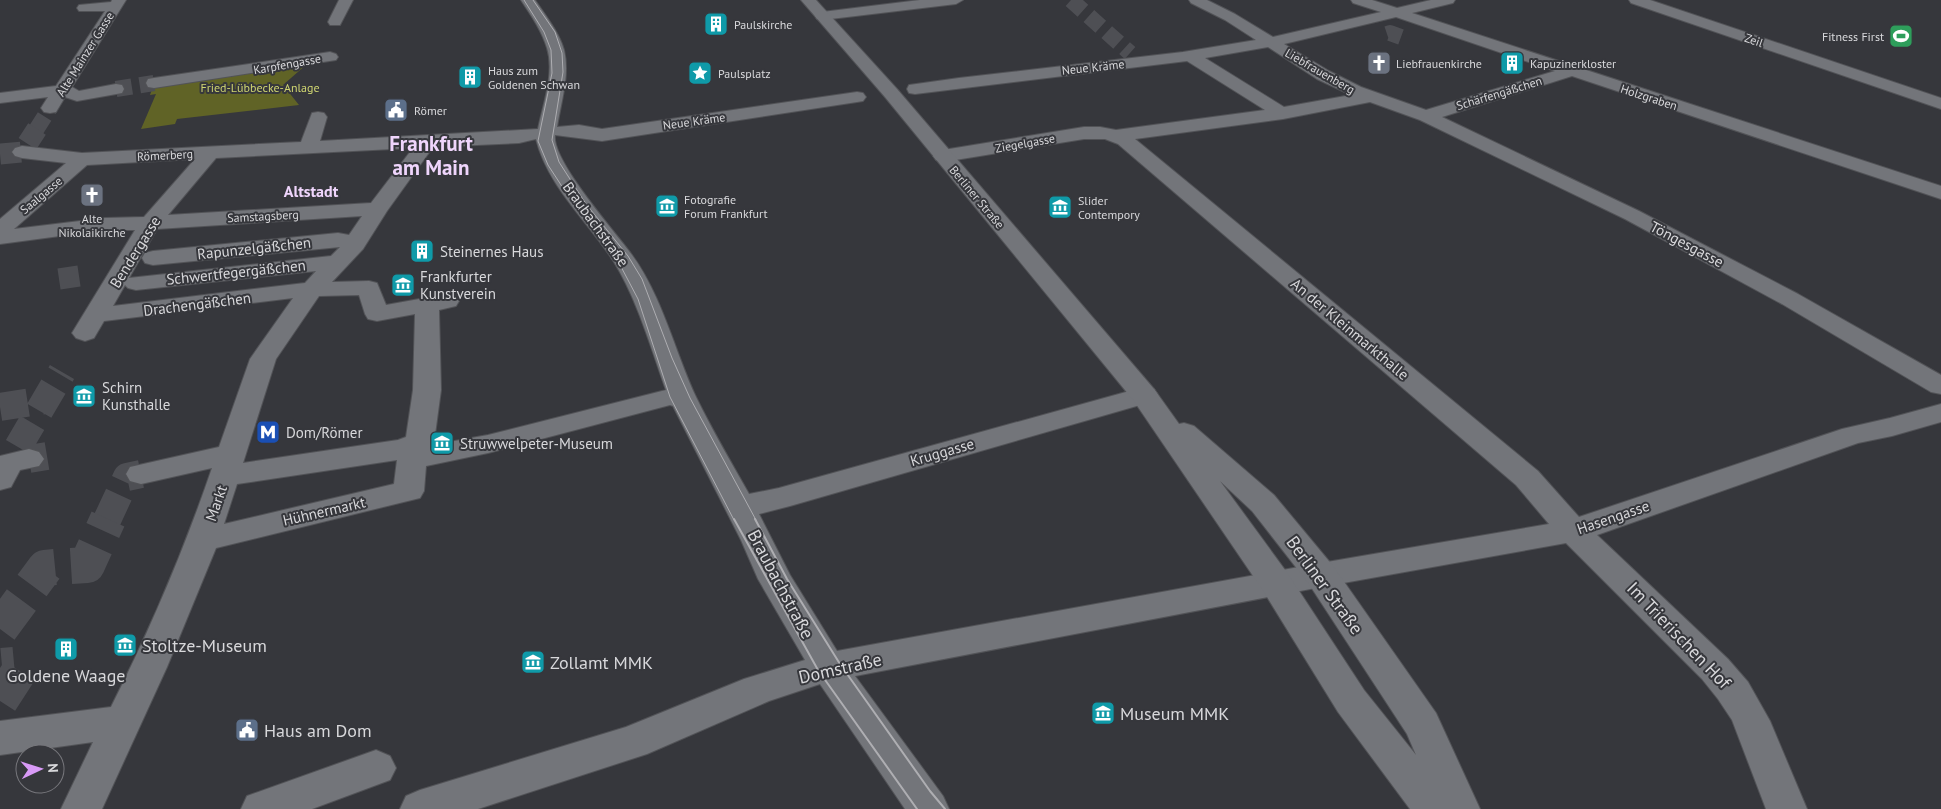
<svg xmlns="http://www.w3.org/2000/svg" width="1941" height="809" viewBox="0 0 1941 809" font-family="'PT Sans',sans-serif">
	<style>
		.green { fill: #606326 }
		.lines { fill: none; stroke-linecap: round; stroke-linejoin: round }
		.street-tunnel-far3 { stroke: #4e4f54; stroke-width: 16; stroke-dasharray: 16 8; stroke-linecap: butt }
		.street-tunnel-far2 { stroke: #4e4f54; stroke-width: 21; stroke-dasharray: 21 11; stroke-linecap: butt }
		.street-tunnel-far1 { stroke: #4e4f54; stroke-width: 28; stroke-dasharray: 28 14; stroke-linecap: butt }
		.street-tunnel { stroke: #4e4f54; stroke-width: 36; stroke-dasharray: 36 18; stroke-linecap: butt }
		.street-casing { stroke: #525357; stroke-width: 2 }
		.secondary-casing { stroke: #525357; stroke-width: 2 }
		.street { fill: #73757a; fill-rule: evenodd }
		.secondary { fill: #73757a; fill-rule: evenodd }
		.tram-far1 { stroke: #aeaeb2; stroke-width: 1 }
		.tram { stroke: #aeaeb2; stroke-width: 2 }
		.labels { text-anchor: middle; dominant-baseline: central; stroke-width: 4; stroke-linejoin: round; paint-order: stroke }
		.far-poi-label { font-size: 12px; fill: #d8d8db; stroke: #36373c; text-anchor: start }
		.far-street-label { font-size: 12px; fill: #d8d8db; stroke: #36373c }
		.far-park-label { font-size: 12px; fill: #cfd571; stroke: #36373c }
		.street-label { font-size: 15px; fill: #d8d8db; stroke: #36373c }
		.poi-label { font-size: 15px; fill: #d8d8db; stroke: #36373c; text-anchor: start }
		.far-district-label { font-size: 16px; font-weight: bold; fill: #efd5fc; stroke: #36373c }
		.near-street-label { font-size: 18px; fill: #d8d8db; stroke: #36373c }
		.near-poi-label { font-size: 18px; fill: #d8d8db; stroke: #36373c; text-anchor: start }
		.far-town-label { font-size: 21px; font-weight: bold; fill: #efd5fc; stroke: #36373c }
	</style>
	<rect width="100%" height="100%" fill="#36373c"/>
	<!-- green -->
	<path class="green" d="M307,64L283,85L299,105L177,119L175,124L141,129L156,94L150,95L156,78Z"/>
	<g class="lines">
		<!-- street-tunnel-far3 -->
		<path class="street-tunnel-far3" d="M1071,0L1130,53
			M1387,34L1390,33L1401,37
			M116,89L154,83
			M36,130L50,108"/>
		<!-- street-tunnel-far2 -->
		<path class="street-tunnel-far2" d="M0,154L22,152L37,129
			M59,279L79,276"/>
		<!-- street-tunnel-far1 -->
		<path class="street-tunnel-far1" d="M0,407L45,400
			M18,447L62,372
			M29,459L47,456
			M107,520L127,477L141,474"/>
		<!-- street-tunnel -->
		<path class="street-tunnel" d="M71,566L87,565L108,519
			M0,629L45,568L55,567
			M0,701L24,664L2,666"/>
		<!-- street casing -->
		<g class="street-casing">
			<path id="street" d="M112,0H126L72,87L79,91L116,84L122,85L124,89L122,93L77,101L65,97L56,112L50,113L44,112L41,108L48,97L0,103V93L56,86L105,11H79L77,8L79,5L111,2Z
				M339,0H353L340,25H330L328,22Z
				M521,0H535C545,15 559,32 564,50C570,75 561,102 557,127L579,125L602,129L857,92L863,93L866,97L863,101L857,102L602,141L555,135C551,160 616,233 632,255C662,296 675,352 696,397C712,430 731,462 749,494L779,488L1144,387L1154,389L1158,395L1154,401L790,506L759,514L790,575L837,651L1321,563L1549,524L1516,485L1118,144L1105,139H1084L943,162L936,160L933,156L936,152L943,150L1084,127H1100L1116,130L1265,110L1187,61L915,94L909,93L907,89L909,85L959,78L1183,52L1256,40L1225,20L1191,3L1189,0H1207L1235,14L1273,37L1381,12L1353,3L1351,0H1372L1397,8L1431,0H1455L1453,3L1412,13L1941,186V199L1572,76L1442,117L1639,211L1798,294L1941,375V394L1931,392L1782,304L1625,219L1420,120L1370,102L1283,119L1135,139L1538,471L1579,517L1842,429L1890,418L1941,404V422L1892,436L1858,443L1597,535L1728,659L1748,682L1770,721L1807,809H1766L1732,720L1718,699L1702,679L1566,543L1321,587L855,676L943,796L949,809H905L820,684L769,701L647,754L478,809H400L406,796L420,790L626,727L744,679L805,660L758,579L741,540L673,406L670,405L488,453L426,466L424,491L420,498L216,548L167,667L102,809H61L93,742L0,755V721L111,707C150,630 184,550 212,468L141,484L130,481L126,474L130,467L219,447L250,359L293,298L104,321L94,338L85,341L76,338L72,333L135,230H105L0,244V219L66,163L22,158L15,156L12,152L15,148L22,146L82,153L301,142L312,113L318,112L324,113L327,117L320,141L538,129C543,104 555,73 547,48C542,31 531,15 521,0ZM1396,17L1555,71L1426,110L1361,87L1329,71L1284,44ZM1268,47L1317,79L1351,95L1284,107L1205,58ZM536,139C548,187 588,221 614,262C637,299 651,348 666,390L488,435L432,445L434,442L441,390L439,310L456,306L459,301L456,296L447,294L386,305L377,283L369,281L332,282L363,249L387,211L433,147L519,143ZM413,148L371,203L168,215L216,158ZM195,159L144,217L105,218L14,229L87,165ZM362,216L349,235L338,233L153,251L145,253L142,258L145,263L153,265L340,247L331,256L129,278L157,229ZM316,271L305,283L113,306L125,285L128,288L136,290ZM359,295L365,314L368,319L377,321L415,314L413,390L406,437L398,440L243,463L276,359L319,296ZM397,460L394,484L224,524L237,484Z
				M920,0H963L956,4L822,20L817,19L815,16L817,13L822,12Z
				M1629,0H1650L1941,98V109L1631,3Z
				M330,52L336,54L338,57L336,60L154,88L148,87L146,83L148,79L154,78Z
				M29,449L39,452L44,459L39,466L20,470L11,487L0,490V456Z
				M376,750L390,756L396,768L390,780L312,809H241L247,796Z"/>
		</g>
		<!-- secondary casing -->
		<g class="secondary-casing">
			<path id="secondary" d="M801,0H816L897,89L1154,389L1179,424L1184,423L1194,426L1274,495L1333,566L1436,713L1480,809H1410L1338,712L1264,592L1134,401L885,97ZM1220,481L1252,511L1309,584L1407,734L1416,755L1364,690L1288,574Z"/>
		</g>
		<!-- street -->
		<use href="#street" class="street"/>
		<!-- secondary -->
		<use href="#secondary" class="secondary"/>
		<!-- tram-far1 -->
		<path class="tram-far1" d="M524,0L544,32L551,50L552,73L538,141L548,165L576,208L618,261L638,299L670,397L734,520
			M533,0L555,32L562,53L563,72L552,140L559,162L586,204L628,256L642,279L672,358L690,398L756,520"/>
		<!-- tram -->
		<path class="tram" d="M734,519L818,670L917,809
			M755,519L787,579L840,664L930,791L945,809"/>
	</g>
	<!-- icons -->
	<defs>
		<g id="building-square" transform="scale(1.25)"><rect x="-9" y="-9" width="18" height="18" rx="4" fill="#0f9aa8" stroke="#36373c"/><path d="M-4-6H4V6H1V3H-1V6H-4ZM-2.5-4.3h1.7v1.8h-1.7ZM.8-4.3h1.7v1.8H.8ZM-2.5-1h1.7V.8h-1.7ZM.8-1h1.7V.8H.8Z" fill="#fff"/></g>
		<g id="stadium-square" transform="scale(1.25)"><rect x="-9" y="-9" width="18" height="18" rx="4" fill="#2e9e5b" stroke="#36373c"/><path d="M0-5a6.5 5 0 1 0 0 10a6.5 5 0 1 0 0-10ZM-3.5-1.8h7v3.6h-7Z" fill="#fff"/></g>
		<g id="church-square" transform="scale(1.25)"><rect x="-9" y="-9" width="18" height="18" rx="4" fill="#6b7280" stroke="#36373c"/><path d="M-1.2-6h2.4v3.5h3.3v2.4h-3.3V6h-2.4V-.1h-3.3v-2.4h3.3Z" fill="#fff"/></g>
		<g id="sight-square" transform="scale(1.25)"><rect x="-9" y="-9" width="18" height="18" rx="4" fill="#0f9aa8" stroke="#36373c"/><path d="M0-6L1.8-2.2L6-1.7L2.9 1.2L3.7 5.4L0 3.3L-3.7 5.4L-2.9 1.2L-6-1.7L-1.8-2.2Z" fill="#fff"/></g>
		<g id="civic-square" transform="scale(1.25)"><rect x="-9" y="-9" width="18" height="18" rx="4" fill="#5c6f8a" stroke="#36373c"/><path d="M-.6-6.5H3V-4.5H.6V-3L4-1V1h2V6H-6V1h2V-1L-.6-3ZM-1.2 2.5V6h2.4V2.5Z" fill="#fff"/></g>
		<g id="museum-square" transform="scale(1.25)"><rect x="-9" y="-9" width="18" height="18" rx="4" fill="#0f9aa8" stroke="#36373c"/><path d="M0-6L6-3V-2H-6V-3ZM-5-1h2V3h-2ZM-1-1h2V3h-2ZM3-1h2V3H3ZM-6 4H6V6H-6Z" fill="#fff"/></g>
		<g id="metro-square" transform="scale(1.25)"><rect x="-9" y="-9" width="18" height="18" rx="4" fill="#1a4fb4" stroke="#36373c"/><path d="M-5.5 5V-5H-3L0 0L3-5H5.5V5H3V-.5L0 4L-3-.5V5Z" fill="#fff"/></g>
	</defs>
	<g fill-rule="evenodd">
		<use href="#building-square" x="716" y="24"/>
		<use href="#stadium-square" x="1901" y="36"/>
		<use href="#church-square" x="1379" y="63"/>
		<use href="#building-square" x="1512" y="63"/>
		<use href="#sight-square" x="700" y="73"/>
		<use href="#building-square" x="470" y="77"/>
		<use href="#civic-square" x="396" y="110"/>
		<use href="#church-square" x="92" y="195"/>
		<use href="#museum-square" x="667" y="206"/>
		<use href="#museum-square" x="1060" y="207"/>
		<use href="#building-square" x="422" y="251"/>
		<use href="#museum-square" x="403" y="285"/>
		<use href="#museum-square" x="84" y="396"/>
		<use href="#metro-square" x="268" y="432"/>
		<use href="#museum-square" x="442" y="443"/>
		<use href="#museum-square" x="125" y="645"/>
		<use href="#building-square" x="66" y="649"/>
		<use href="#museum-square" x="533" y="662"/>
		<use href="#museum-square" x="1103" y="713"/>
		<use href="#civic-square" x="247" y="730"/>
	</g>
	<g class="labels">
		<!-- far-poi labels -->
		<g class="far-poi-label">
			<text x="734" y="24">Paulskirche</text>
			<text x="1884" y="36" text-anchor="end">Fitness First</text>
			<text x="1396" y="63">Liebfrauenkirche</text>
			<text x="1530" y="63">Kapuzinerkloster</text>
			<text x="488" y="70">Haus zum<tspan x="488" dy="14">Goldenen Schwan</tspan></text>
			<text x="718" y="73">Paulsplatz</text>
			<text x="414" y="110">Römer</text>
			<text x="684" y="199">Fotografie<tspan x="684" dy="14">Forum Frankfurt</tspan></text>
			<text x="1078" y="200">Slider<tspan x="1078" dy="14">Contempory</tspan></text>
			<text x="92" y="218" text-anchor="middle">Alte<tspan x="92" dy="14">Nikolaikirche</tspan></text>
		</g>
		<!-- far-street labels -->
		<g class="far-street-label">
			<text transform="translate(1754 40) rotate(19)">Zeil</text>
			<text transform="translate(85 54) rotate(-58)">Alte Mainzer Gasse</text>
			<text transform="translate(287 64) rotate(-10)">Karpfengasse</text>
			<text transform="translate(1093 67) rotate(-6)">Neue Kräme</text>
			<text transform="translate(1320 71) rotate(30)">Liebfrauenberg</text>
			<text transform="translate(1499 93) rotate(-17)">Schärfengäßchen</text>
			<text transform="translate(1649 97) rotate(18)">Holzgraben</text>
			<text transform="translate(694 121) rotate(-8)">Neue Kräme</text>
			<text transform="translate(1025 143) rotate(-10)">Ziegelgasse</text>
			<text transform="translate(165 155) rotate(-3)">Römerberg</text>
			<text transform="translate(41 195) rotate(-40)">Saalgasse</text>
			<text transform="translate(977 197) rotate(50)">Berliner Straße</text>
			<text transform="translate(263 216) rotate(-3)">Samstagsberg</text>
		</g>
		<!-- far-park labels -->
		<g class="far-park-label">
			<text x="260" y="87">Fried-Lübbecke-Anlage</text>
		</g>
		<!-- street labels -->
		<g class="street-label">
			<text transform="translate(596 224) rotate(54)">Braubachstraße</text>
			<text transform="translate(1687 244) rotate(28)">Töngesgasse</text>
			<text transform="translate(254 248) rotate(-6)">Rapunzelgäßchen</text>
			<text transform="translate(135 252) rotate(-58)">Bendergasse</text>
			<text transform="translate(236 272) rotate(-6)">Schwertfegergäßchen</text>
			<text transform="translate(197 304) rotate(-7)">Drachengäßchen</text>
			<text transform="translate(1350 329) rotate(40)">An der Kleinmarkthalle</text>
			<text transform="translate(942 452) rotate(-16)">Kruggasse</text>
			<text transform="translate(216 503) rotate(-71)">Markt</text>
			<text transform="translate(324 511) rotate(-13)">Hühnermarkt</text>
			<text transform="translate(1613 517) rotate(-19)">Hasengasse</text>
		</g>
		<!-- poi labels -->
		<g class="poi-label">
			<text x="440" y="251">Steinernes Haus</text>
			<text x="420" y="276">Frankfurter<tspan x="420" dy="17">Kunstverein</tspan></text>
			<text x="102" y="387">Schirn<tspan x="102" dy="17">Kunsthalle</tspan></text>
			<text x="286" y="432">Dom/Römer</text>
			<text x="460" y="443">Struwwelpeter-Museum</text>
		</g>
		<!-- far-district labels -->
		<g class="far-district-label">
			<text x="311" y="191">Altstadt</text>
		</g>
		<!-- near-street labels -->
		<g class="near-street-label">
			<text transform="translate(781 584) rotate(62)">Braubachstraße</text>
			<text transform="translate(1325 585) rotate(54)">Berliner Straße</text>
			<text transform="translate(1679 635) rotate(46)">Im Trierischen Hof</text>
			<text transform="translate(840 668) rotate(-13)">Domstraße</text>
		</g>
		<!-- near-poi labels -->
		<g class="near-poi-label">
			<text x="142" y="645">Stoltze-Museum</text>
			<text x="550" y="662">Zollamt MMK</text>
			<text x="66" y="675" text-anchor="middle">Goldene Waage</text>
			<text x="1120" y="713">Museum MMK</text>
			<text x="264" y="730">Haus am Dom</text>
		</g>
		<!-- far-town labels -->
		<g class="far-town-label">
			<text x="431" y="143">Frankfurt<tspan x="431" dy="24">am Main</tspan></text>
		</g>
	</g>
	<!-- north arrow -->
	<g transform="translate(40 769) rotate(86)"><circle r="24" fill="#36373c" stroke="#77777c"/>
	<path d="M0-4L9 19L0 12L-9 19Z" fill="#d99af7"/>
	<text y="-8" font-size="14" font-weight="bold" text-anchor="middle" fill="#d8d8db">N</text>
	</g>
</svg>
